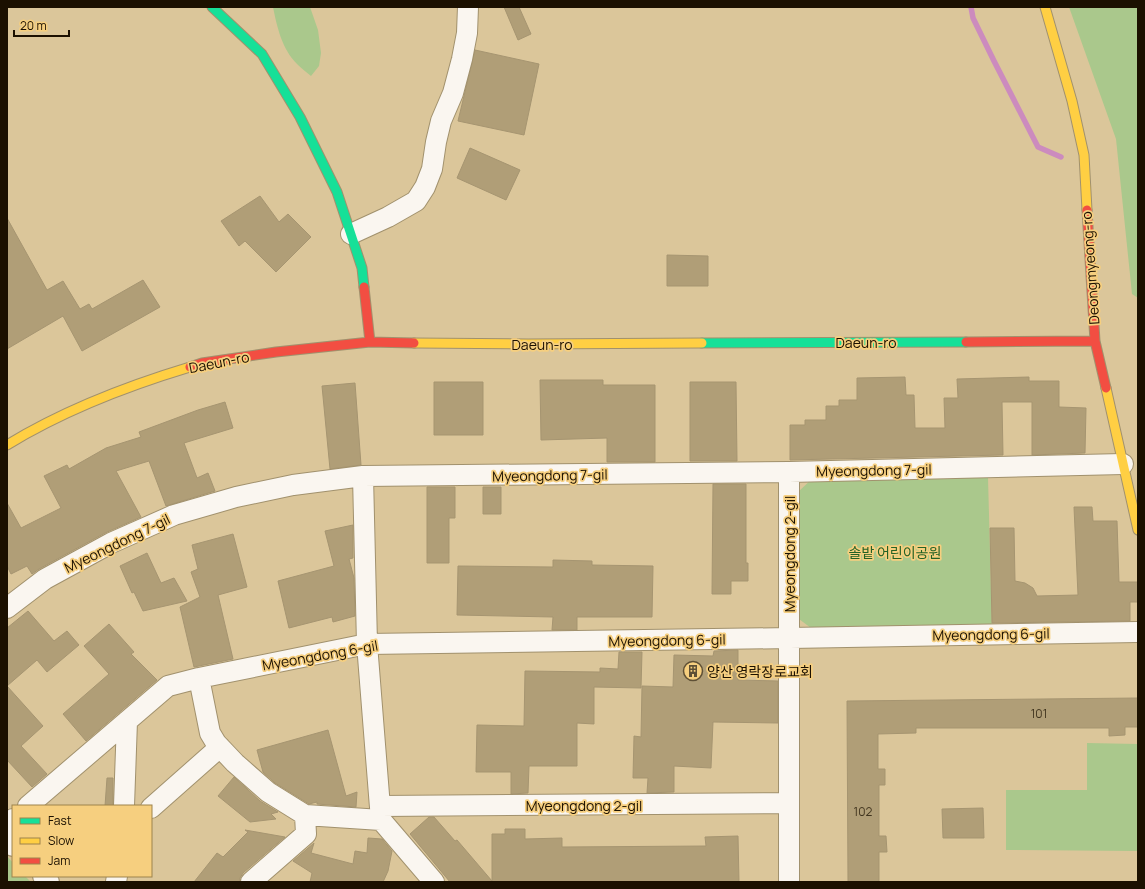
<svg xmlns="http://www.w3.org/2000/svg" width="1145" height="889" viewBox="0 0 1145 889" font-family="Manrope,'Noto Sans KR',sans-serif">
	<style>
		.green { fill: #aac88c }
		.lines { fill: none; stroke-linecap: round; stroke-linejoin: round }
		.stream { stroke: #cc8bbe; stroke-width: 5.5 }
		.building { fill: #b09e77; stroke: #a69571 }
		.street-casing { stroke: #a1916d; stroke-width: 22 }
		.fast-casing { stroke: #a1916d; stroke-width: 11 }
		.slow-casing { stroke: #a1916d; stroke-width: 11 }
		.jam-casing { stroke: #a1916d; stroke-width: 11 }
		.street { stroke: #faf6f0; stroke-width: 20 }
		.fast { stroke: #16e098; stroke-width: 9 }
		.slow { stroke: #ffcf43; stroke-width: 9 }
		.jam { stroke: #f24e42; stroke-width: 9 }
		.labels { text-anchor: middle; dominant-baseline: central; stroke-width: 3.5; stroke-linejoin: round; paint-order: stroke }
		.number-label { font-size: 12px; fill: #40341e }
		.street-label { font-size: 14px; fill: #1b1000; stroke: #f6cf7f }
		.park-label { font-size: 14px; fill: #246226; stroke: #f6cf7f }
		.poi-label { font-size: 14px; fill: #1b1000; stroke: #f6cf7f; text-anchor: start }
	</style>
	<rect width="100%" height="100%" fill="#dbc69a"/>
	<!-- green -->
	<path class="green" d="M273,7H310L318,30L321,53L319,66L311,76C306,72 301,68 297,64C282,49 277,27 273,7Z
		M1069,7H1138V298L1132,294L1116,139Z
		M988,477L992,628H811L799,619L798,492L813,478Z
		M1087,743L1138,744V851L1006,850V790H1087Z
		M7,856L13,863V876H25L31,882H7Z"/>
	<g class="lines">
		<!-- stream -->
		<path class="stream" d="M971,7L973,18L994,61L1038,147L1061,157"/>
	</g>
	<!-- building -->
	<path class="building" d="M504,7H519L531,34L518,40Z
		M475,50L539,64L524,135L458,121Z
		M470,148L520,170L506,200L457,178Z
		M260,196L279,222L288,214L311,237L276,272L245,241L239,246L221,221Z
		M7,218L47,290L63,281L80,309L89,304L92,309L143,280L160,307L82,351L63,316L7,349Z
		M667,255L708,256V286H667Z
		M905,377L906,395H914L915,428H945L944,398H958L957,379L1029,377V381H1059V407L1086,408L1085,453L1032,455V402H1002L1003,455L790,460V425H805V420H826V406H839V400H857V378Z
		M540,380H603V385H655V462H607V438L541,440Z
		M434,382H483V435H434Z
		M690,382H736L737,461H690Z
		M355,383L361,465L330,469L322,386Z
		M225,402L233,428L184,443L197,478L208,473L215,491L166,506L149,461L116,471L141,517L105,533L39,569L32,574L27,566L11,574L7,566V503L21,528L61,508L44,476L67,465L69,469L106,448L141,437L139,432L198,410Z
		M713,484H746V563H748V581H731V594H712Z
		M427,487H455V518H449V563H427Z
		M483,487H501V514H483Z
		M1074,507H1092L1093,521H1117L1119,582H1138V602H1130V621L992,623L990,528H1014L1015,581L1025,583L1033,588L1037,596L1078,595Z
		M353,525V558L349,559L354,578L355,616L333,622L332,617L289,628L278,581L334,566L325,531Z
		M233,534L247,587L218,595L233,659L194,667L180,607L200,597L191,572L198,569L192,545Z
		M147,553L161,583L174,578L187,601L143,611L134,592L132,593L120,566Z
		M553,560L592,561V565L653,566L652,617H577V630H552L553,617L457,615L458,566L553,567Z
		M28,611L54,641L67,631L79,645L47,672L37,660L7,686L43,726L21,746L47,774L32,787L7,760V628Z
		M109,624L134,652L131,654L157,680L86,741L63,714L109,674L84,646Z
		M738,650V680L778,681V723L713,722L711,768L674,766V792L647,793L648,778H633L634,736L641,737L642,686L673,687L674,655L713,656L714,651Z
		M619,652H642L641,688L594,687V724L577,723V766H529L528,793L511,794V772H476L477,725L524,726L525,671L600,672V668L618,669Z
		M1138,698V727H1125V735L1109,736V728H916V733L878,734V769H885V785H879V836H886L887,852H879V882H848L847,701Z
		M328,730L346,796L357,792L356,807L317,804V802L309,804L275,783L263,772L257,750Z
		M234,777L260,801L278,812L271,814L276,819L250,822L218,796Z
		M107,778H113V806H105Z
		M983,808L984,838H943L942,809Z
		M429,817H434L455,841L457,840L492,881V834H505V829H525V839L562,838V847L706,846L705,837L738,836L739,882H450L410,834Z
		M245,830L285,837L243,873L240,878V882H194L217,853L223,857L248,832Z
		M368,838L382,839L392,851L388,871L383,882H310L312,873L293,861L314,843L311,853L353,864L355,851L367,853Z"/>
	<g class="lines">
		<!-- street casing -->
		<g class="street-casing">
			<path id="street" d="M351,234L388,217L416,201L425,187L432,169L436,142L441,121L453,93L462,59L467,33L468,7
				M789,472V882
				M363,476L367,644L381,820L434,882
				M7,608L45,579L111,543L174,515L236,497L293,485L363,476L789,472L1123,464
				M199,678L210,733L216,743L235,763L268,792L305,815L381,820
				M28,806L168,686L199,678L367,644L790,638L1138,632
				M124,806L127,721
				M380,806L789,803
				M151,808L220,747
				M7,824L13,819
				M7,840L13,846
				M43,876L49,882
				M116,882L117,876
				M251,882L306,834L305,815"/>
		</g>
		<!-- fast casing -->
		<g class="fast-casing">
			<path id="fast" d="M212,7L262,54L300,117L337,192L362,268L364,287
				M702,343L966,342"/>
		</g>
		<!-- slow casing -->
		<g class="slow-casing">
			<path id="slow" d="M1045,7L1072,101L1084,155L1087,210
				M414,343L528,344L702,343
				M1106,388L1138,530
				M7,445C64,410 127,386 190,367"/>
		</g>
		<!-- jam casing -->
		<g class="jam-casing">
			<path id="jam" d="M1087,210L1095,341L1106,388
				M364,287L370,342
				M966,342L1095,341
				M190,367L202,363L276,352L370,342L414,343"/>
		</g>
		<!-- street -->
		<use href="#street" class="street"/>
		<!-- fast -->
		<use href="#fast" class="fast"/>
		<!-- slow -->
		<use href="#slow" class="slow"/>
		<!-- jam -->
		<use href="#jam" class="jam"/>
	</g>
	<!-- icons -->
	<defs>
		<g id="building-ring" transform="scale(1)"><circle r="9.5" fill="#f6cf7f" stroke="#5e5036" stroke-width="1.5"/><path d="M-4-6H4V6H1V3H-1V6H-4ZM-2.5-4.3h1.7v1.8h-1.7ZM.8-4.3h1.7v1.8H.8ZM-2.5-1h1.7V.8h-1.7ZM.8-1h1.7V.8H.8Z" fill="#5e5036"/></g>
	</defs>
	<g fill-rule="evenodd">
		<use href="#building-ring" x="693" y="671"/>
	</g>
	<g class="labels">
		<!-- number labels -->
		<g class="number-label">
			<text x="1039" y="713">101</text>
			<text x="863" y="811">102</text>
		</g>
		<!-- street labels -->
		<g class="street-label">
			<text transform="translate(1090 268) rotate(-94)">Deongmyeong-ro</text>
			<text x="866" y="342">Daeun-ro</text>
			<text x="542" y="344">Daeun-ro</text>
			<text transform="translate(219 362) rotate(-11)">Daeun-ro</text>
			<text transform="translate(874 470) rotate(-1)">Myeongdong 7-gil</text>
			<text transform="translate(550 475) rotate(-1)">Myeongdong 7-gil</text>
			<text transform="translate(117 543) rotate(-26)">Myeongdong 7-gil</text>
			<text transform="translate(789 554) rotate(-90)">Myeongdong 2-gil</text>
			<text transform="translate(991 634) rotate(-1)">Myeongdong 6-gil</text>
			<text transform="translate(667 640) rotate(-1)">Myeongdong 6-gil</text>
			<text transform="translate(320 655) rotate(-10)">Myeongdong 6-gil</text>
			<text x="584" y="805">Myeongdong 2-gil</text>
		</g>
		<!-- park labels -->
		<g class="park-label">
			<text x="895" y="552">솔밭 어린이공원</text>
		</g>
		<!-- poi labels -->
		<g class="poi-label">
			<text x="707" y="671">양산 영락장로교회</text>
		</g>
	</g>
	<!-- border -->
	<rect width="1145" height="889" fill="none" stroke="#1b1000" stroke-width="16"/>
	<!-- legend -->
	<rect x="12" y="805" width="140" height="72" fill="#f6cf7f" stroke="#9e834c"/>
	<rect x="20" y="818" width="20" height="6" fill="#16e098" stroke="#9e834c"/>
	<text x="48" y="825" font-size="12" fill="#1b1000">Fast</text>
	<rect x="20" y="838" width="20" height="6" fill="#ffcf43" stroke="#9e834c"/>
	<text x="48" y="845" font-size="12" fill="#1b1000">Slow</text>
	<rect x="20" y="858" width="20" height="6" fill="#f24e42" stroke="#9e834c"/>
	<text x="48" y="865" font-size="12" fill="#1b1000">Jam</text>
	<!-- scale -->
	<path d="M14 30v6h55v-6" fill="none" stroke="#1b1000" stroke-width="2"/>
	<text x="20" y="30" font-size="12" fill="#1b1000" stroke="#f6cf7f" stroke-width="3" paint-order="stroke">20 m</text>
</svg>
